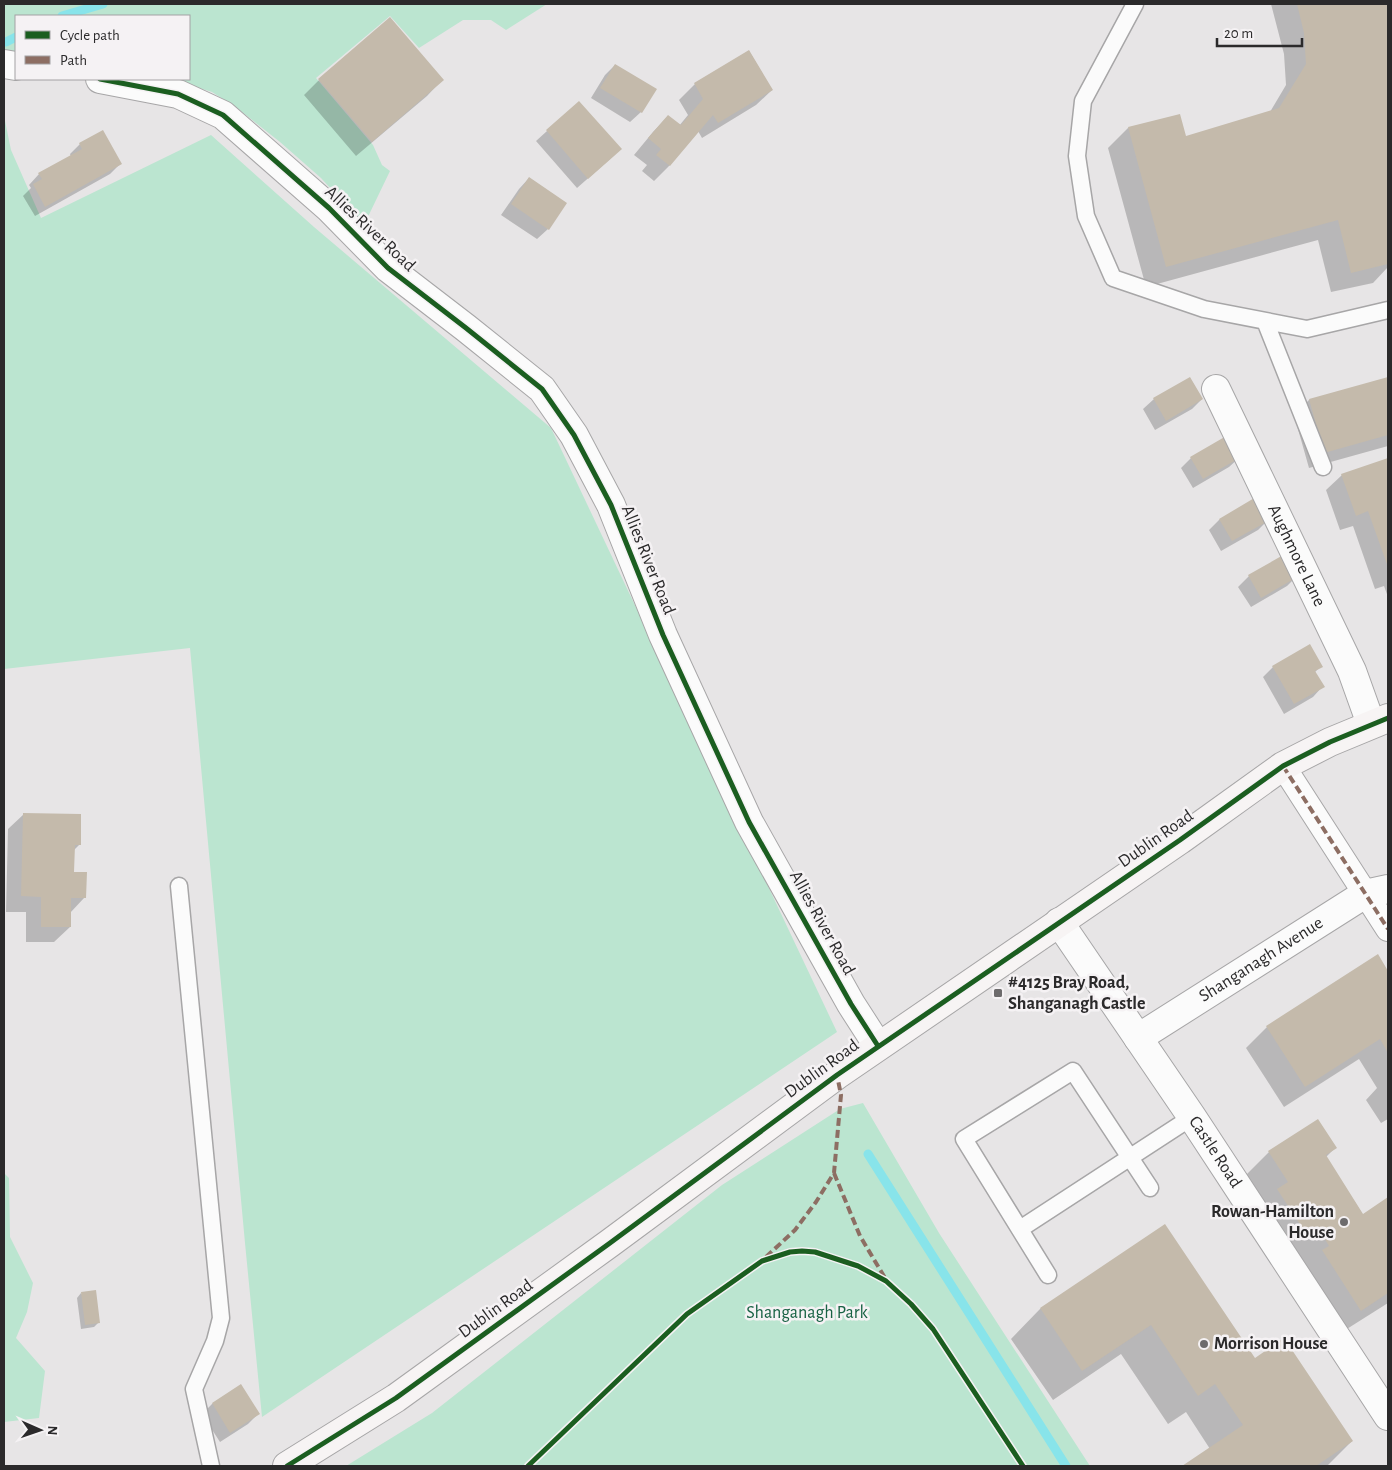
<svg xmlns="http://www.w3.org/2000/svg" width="1392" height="1470" viewBox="0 0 1392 1470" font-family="'Alegreya Sans',sans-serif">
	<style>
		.green { fill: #bbe5d0 }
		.shadow { fill: #0003 }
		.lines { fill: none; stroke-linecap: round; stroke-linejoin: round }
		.stream { stroke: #88e4ea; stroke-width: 9 }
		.building { fill: #c4baab }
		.service-casing { stroke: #a7a6a7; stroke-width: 19 }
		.pedestrian-casing { stroke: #a7a6a7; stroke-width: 26 }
		.minor-casing { stroke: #a7a6a7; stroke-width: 30 }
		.secondary-casing { stroke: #a7a6a7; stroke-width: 30 }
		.service { stroke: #fbfbfb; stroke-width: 16 }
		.pedestrian { stroke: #fbfbfb; stroke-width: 24 }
		.minor { stroke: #fbfbfb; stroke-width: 28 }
		.secondary { stroke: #f7f4f4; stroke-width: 28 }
		.quiet { stroke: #8d6e63; stroke-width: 4; stroke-dasharray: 8 4; stroke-linecap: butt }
		.cycleway-casing { stroke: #f5f2f4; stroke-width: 8 }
		.cycleway { stroke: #1b5e20; stroke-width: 5 }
		.poi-dot { fill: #6d6b6c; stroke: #f5f2f4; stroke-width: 2 }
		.labels { text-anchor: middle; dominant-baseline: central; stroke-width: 5; stroke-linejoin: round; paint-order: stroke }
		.street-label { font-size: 18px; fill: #2b2a2b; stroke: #f5f2f4 }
		.poi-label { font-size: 18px; font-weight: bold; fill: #2b2a2b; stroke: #f5f2f4; text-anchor: start }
		.park-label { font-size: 18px; fill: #186244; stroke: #f5f2f4 }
	</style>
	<rect width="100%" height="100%" fill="#e7e5e6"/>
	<!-- green -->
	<path class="green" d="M4,4H547L506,30L491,20H463L419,48L390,16L316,78L373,145L382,165L390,171L364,225L321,178L280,142L237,108L212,92L170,79H189V16H16V53L4,49Z
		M4,116L11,150L41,218L211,135L314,227L551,428L837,1032L262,1417L245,1243L190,648L4,669Z
		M863,1103L939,1233L1090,1466H346L432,1413L722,1185L840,1109Z
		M4,1173L9,1178L10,1237L33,1283L27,1312L16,1338L45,1371L39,1418L4,1422Z"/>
	<!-- shadow -->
	<path class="shadow" d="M1271,4H1388V267L1373,283L1331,292L1318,240L1146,287L1108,148L1128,128L1185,138L1270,112L1286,85L1284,54Z
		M749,51L772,90L756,105L702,138L698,131L669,166L654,181L642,171L647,165L634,155L653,132L668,116L679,126L688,115L679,100L695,84Z
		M615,65L655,89L641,112L630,122L591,98L605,75Z
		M319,80H442L427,96L356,156L304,95Z
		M579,102L610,159L577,188L536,141Z
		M80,144L120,164L110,174L35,216L23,196L31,188L29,185L39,174L71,157L70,154Z
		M529,178L565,203L548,229L537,239L501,215L519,189Z
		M1190,378L1202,399L1192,409L1155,430L1143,409L1154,399Z
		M1388,378V446L1309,468L1294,415L1309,400Z
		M1240,457L1229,467L1193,488L1181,468L1191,458Z
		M1388,460V597L1384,586L1375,589L1353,526L1340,530L1326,490L1342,475Z
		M1256,499L1268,520L1258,530L1221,551L1209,530L1219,520Z
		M1285,555L1297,576L1287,586L1251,607L1238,587L1249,576Z
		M1321,666L1315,672L1323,686L1313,697L1284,714L1263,677L1273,667Z
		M24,814L80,844L73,851V873L85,897L70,913V927L54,942H26V912H6L8,829Z
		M1378,956L1388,973V1119L1381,1123L1366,1100L1377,1088L1359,1059L1284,1107L1246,1048L1267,1027Z
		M1335,1148L1326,1157L1363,1215L1388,1199V1303L1331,1339L1240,1181L1269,1152Z
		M1165,1226L1254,1359L1352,1441L1327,1466H1184L1210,1449L1186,1412L1168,1424L1121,1354L1053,1400L1011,1339L1040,1309Z
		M81,1293L99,1322L94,1327L81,1329L77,1298Z
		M240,1386L258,1414L248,1424L220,1442L202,1414L212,1404Z"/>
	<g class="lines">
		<!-- stream -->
		<path class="stream" d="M62,16L103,4
			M6,42L16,37
			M868,1154L1066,1466"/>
	</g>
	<!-- building -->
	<path class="building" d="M1297,4H1388V264L1351,273L1338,220L1166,267L1128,127L1180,114L1186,136L1279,108L1306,64L1304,33Z
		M390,17L444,80L372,142L318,79Z
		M749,50L773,90L718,123L713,115L670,166L656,155L661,149L648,138L668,115L681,125L703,99L694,83Z
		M615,64L657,89L642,113L600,88Z
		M579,101L622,149L588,179L546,130Z
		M103,130L122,164L45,207L33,184L42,179L38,173L82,149L79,143Z
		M529,177L567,203L549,230L511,204Z
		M1190,377L1203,399L1166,421L1153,398Z
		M1388,377V435L1324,453L1309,399Z
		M1228,435L1241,457L1203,479L1190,457Z
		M1388,458V567L1368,511L1356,516L1341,474Z
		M1256,497L1270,520L1232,541L1219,519Z
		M1285,554L1299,576L1261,598L1248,575Z
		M1310,644L1323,667L1315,671L1325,687L1294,704L1272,666Z
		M23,813L81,814V845H75L74,872H87L86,898H71V927H41V897L21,896Z
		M1378,954L1388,971V1053L1380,1039L1305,1087L1266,1026Z
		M1318,1119L1337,1148L1326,1155L1363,1214L1388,1197V1293L1361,1311L1322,1250L1329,1246L1320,1231L1309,1238L1277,1189L1288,1182L1268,1151Z
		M1165,1224L1255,1358L1284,1338L1353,1441L1316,1466H1182L1243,1425L1215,1384L1198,1396L1151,1325L1082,1371L1040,1308Z
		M96,1290L100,1323L85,1325L81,1292Z
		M241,1384L260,1414L230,1433L212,1403Z"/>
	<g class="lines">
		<!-- service casing -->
		<g class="service-casing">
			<path id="service" d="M1135,4L1083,101L1077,156L1086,216L1113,278L1204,309L1307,329L1388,310
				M1265,321L1323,467
				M179,886L221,1318L215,1341L194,1389L211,1466
				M1020,1229L1192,1117
				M1048,1275L964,1139L1073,1071L1150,1188"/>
		</g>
		<!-- pedestrian casing -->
		<g class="pedestrian-casing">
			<path id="pedestrian" d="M1283,766L1388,929"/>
		</g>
		<!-- minor casing -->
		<g class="minor-casing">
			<g id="minor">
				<path d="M4,64L16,66"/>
				<path d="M100,79L178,94L223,115L329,208L388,268L466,328L542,389L574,435L611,505L663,635L749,822L851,1004L878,1046"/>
				<path id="s1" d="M1216,389L1352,671L1371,724"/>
				<path id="s2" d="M1059,922L1192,1117L1388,1416"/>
				<path id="s3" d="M1138,1038L1365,894L1388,889"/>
			</g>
		</g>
		<!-- secondary casing -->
		<g class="secondary-casing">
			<path id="secondary" d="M287,1466L396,1398L610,1243L837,1075L1180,840L1283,766L1330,742L1388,718"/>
		</g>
		<!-- service -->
		<use href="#service" class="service"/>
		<!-- pedestrian -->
		<use href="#pedestrian" class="pedestrian"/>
		<!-- minor -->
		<use href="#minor" class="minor"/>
		<!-- secondary -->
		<use href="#secondary" class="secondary"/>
		<!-- quiet -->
		<path class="quiet" d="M1283,766L1388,929
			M834,1173L860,1236L885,1278
			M766,1257L795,1230L816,1202L834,1173L841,1095L837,1075"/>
		<!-- cycleway casing -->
		<g class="cycleway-casing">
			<path id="cycleway" d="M100,79L178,94L223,115L329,208L388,268L466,328L542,389L574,435L611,505L663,635L749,822L851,1004L878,1046
				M287,1466L396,1398L610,1243L837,1075L1180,840L1283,766L1330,742L1388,718
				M528,1466L687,1314L762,1261L790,1252L802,1251L815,1252L858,1266L886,1281L911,1304L933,1329L1023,1466"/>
		</g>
		<!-- cycleway -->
		<use href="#cycleway" class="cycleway"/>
	</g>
	<!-- markers -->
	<g class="poi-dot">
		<rect x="993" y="988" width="10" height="10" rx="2.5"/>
		<circle cx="1344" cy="1222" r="5"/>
		<circle cx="1204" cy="1344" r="5"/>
	</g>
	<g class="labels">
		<!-- street labels -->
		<g class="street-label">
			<text transform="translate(370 229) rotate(43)">Allies River Road</text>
			<text stroke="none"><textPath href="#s1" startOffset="185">Aughmore Lane</textPath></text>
			<text transform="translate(648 560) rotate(68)">Allies River Road</text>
			<text transform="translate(1156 839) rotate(-35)">Dublin Road</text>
			<text transform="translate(822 923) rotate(61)">Allies River Road</text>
			<text stroke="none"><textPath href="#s3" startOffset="146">Shanganagh Avenue</textPath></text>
			<text transform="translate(822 1069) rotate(-36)">Dublin Road</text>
			<text stroke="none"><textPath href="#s2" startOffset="278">Castle Road</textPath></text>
			<text transform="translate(496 1309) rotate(-36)">Dublin Road</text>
		</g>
		<!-- poi labels -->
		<g class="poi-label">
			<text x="1008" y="983">#4125 Bray Road,<tspan x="1008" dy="21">Shanganagh Castle</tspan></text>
			<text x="1334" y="1212" text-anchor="end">Rowan-Hamilton<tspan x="1334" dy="21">House</tspan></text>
			<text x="1214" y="1344">Morrison House</text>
		</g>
		<!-- park labels -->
		<g class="park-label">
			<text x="807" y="1313">Shanganagh Park</text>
		</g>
	</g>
	<!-- border -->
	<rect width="1392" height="1470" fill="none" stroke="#2b2a2b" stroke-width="10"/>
	<!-- legend -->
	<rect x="15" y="15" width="175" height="65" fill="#f5f2f4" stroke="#a4a2a4"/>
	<rect x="25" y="31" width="25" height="8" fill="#1b5e20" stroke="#a4a2a4"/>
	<text x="60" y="40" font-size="15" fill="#2b2a2b">Cycle path</text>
	<rect x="25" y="56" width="25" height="8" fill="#8d6e63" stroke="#a4a2a4"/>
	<text x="60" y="65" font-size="15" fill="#2b2a2b">Path</text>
	<!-- north arrow -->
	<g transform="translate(40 1430) rotate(92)" stroke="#f5f2f4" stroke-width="4" paint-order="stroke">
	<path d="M0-4L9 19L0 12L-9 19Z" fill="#2b2a2b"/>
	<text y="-8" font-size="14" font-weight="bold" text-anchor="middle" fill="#2b2a2b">N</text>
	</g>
	<!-- scale -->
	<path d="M1217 38v8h85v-8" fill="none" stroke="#2b2a2b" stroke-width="2.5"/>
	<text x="1224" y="38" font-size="15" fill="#2b2a2b" stroke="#f5f2f4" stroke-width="4" paint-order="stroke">20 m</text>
</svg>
